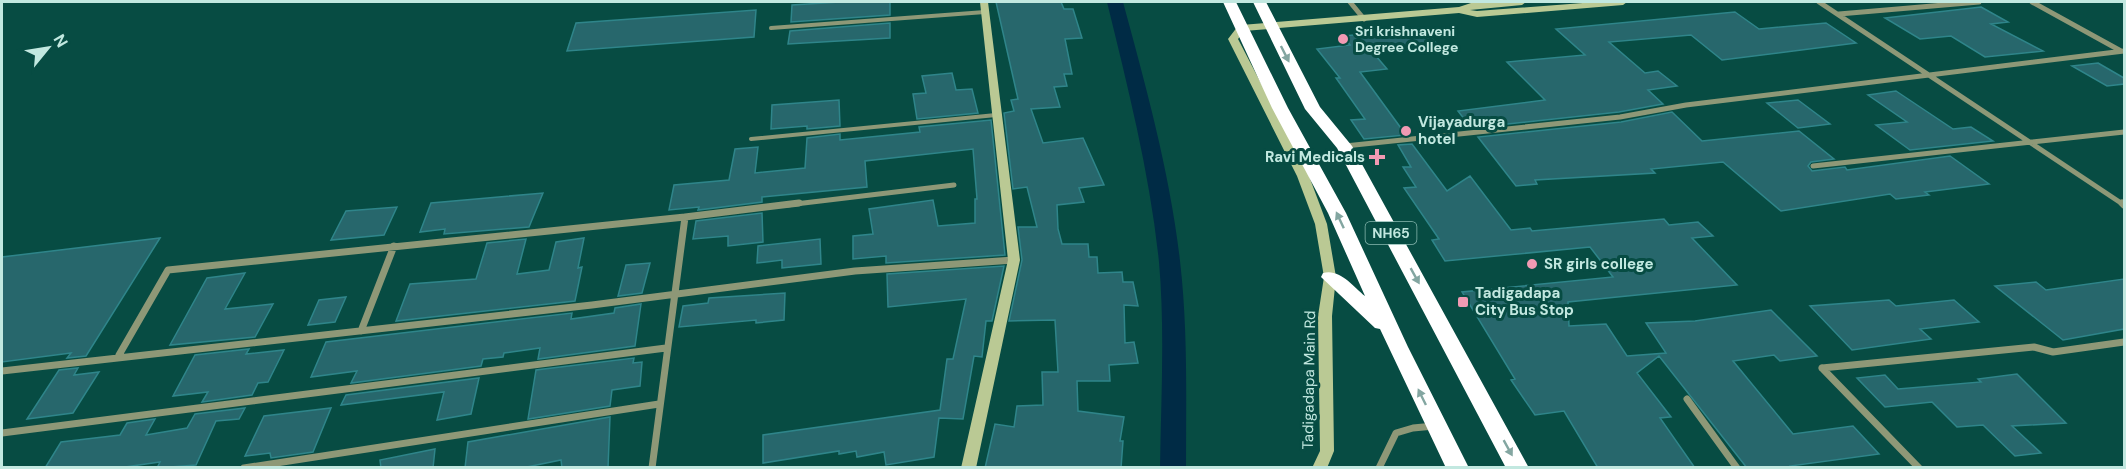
<svg xmlns="http://www.w3.org/2000/svg" width="2126" height="469" viewBox="0 0 2126 469" font-family="'DM Sans',sans-serif">
	<style>
		.lines { fill: none; stroke-linecap: round; stroke-linejoin: round }
		.canal { fill: #002b45; fill-rule: evenodd }
		.building { fill: #27676c; stroke: #2f858a; stroke-width: 1.5 }
		.lane { stroke: #8e9877; stroke-width: 4 }
		.street-far1 { stroke: #8e9877; stroke-width: 5 }
		.street { stroke: #8e9877; stroke-width: 7 }
		.secondary { fill: #bac994; fill-rule: evenodd }
		.highway { fill: #fff; fill-rule: evenodd }
		.oneway { fill: #83a6a1 }
		.poi-dot { fill: #f19ab3; stroke: #074c43; stroke-width: 2 }
		.labels { text-anchor: middle; dominant-baseline: central; stroke-width: 6; stroke-linejoin: round; paint-order: stroke }
		.far-poi-label { font-size: 14px; font-weight: bold; fill: #c2e8e0; stroke: #074c43; text-anchor: start }
		.shield { fill: #074c43; stroke: #8ab9b1; stroke-width: 1.5 }
		.shield-label { font-size: 14px; font-weight: bold; fill: #c2e8e0 }
		.poi-label { font-size: 15px; font-weight: bold; fill: #c2e8e0; stroke: #074c43; text-anchor: start }
		.street-label { font-size: 15px; fill: #c2e8e0; stroke: #074c43 }
	</style>
	<rect width="100%" height="100%" fill="#074c43"/>
	<g class="lines">
		<!-- canal -->
		<path class="canal" d="M1107,2H1123C1146,87 1170,173 1180,261C1188,330 1186,399 1186,468H1160C1161,399 1165,330 1159,262C1150,174 1128,88 1107,2Z"/>
	</g>
	<!-- building -->
	<path class="building" d="M840,2H890V15L791,22L792,5Z
		M996,2H1061L1064,9H1073L1082,38L1065,39L1072,74H1064L1067,86L1054,87L1060,107L1031,109L1043,143L1083,138L1104,185L1079,188L1084,202L1057,205L1058,229L1062,244H1088L1089,257H1097L1098,273L1122,272L1123,282H1133L1138,306L1124,305L1125,343L1134,342L1138,363L1109,365L1110,381H1077L1078,411L1124,417L1120,441H1123L1121,468H985L995,424L1014,427L1017,406L1043,405L1042,372H1058L1055,320L1009,321L1022,260L1018,227H1037L1027,187L1013,189L1004,113L1014,111L1011,100L1018,99Z
		M1981,7L2008,22L1991,24L2043,51L1985,57L1951,36L1920,39L1885,18Z
		M756,10L754,37L567,51L576,23Z
		M1735,12L1759,29L1826,23L1856,43L1722,60L1691,35L1609,42L1645,73L1658,71L1677,86L1648,90L1663,104L1619,112L1471,128L1458,111L1545,100L1507,62L1585,55L1556,29Z
		M890,23V38L788,44L790,31Z
		M1422,28L1436,43L1370,49L1387,69L1360,72L1406,135L1364,139L1351,120L1365,119L1336,78H1340L1317,49L1350,45L1343,36Z
		M2098,63L2124,78V84L2107,86L2072,66Z
		M952,73L956,90L972,89L978,113L917,119L913,94L926,93L922,76Z
		M1896,91L1953,129L1971,127L1993,141L1910,150L1876,125L1907,122L1868,95Z
		M839,100L840,126L807,129V126L771,129L772,105Z
		M1798,100L1830,124L1798,128L1767,103Z
		M1672,112L1702,141L1799,131L1834,159L1811,162L1808,166L1812,171L1845,167L1847,170L1950,156L1989,184L1925,192L1929,195L1896,199L1890,194L1781,211L1723,162L1651,169L1655,173L1535,180L1537,184L1516,186L1478,137L1621,122Z
		M991,120L1005,255L886,263V256L853,259V236L873,234L869,209L933,200L938,226L975,223V199H977L973,149L865,161L867,187L762,197V202L698,210L699,207L669,210L674,185L729,180L735,149L758,147L755,173L805,168L807,138L840,134V140L920,132L919,127Z
		M1412,144L1447,191L1470,176L1511,230L1530,228L1532,231L1664,219L1669,225L1698,222L1713,236L1692,238L1737,285L1568,302L1569,326L1606,324L1627,356L1666,353L1646,323L1695,321L1771,310L1817,356L1780,361L1774,355L1733,361L1793,434L1853,426L1879,454L1790,466L1791,468H1747L1659,356L1637,373L1671,417L1660,418L1695,468H1598L1564,411L1535,415L1511,380L1515,379L1462,292L1613,277L1590,247L1445,261L1432,240L1439,239L1404,188L1416,187L1403,167H1411L1398,145Z
		M543,193L529,227L444,234L445,229L420,232L431,203Z
		M397,207L384,235L331,240L346,211Z
		M762,213L763,242L728,246V236L693,239L696,221Z
		M160,238L86,356L67,358L71,353L2,362V257Z
		M584,238L578,268L582,267L575,301L396,321L410,284L476,279L487,243L526,239L517,274L549,270L556,242Z
		M820,239L821,264L782,268V260L757,263L758,246Z
		M650,263L642,293L618,296L626,265Z
		M1004,266L992,321H986L982,357L974,356L963,419L939,418L934,457L886,465L884,452L857,457L856,451L839,454V451L763,463V435L940,410L947,359H953L966,299L888,307L887,274Z
		M245,273L225,309L273,304L255,337L170,345L207,278Z
		M2124,279V329L2063,340L1995,286L2036,282L2046,290Z
		M785,293L784,320L756,323V320L679,327L683,306L708,303L709,298Z
		M346,297L335,322L308,325L319,300Z
		M1889,300L1896,306L1954,300L1979,322L1920,329L1931,339L1852,350L1810,306Z
		M641,304L635,346L538,359L540,348L504,353L503,357L483,359L481,366L351,383L357,371L311,377L326,342L572,313L571,319L614,313L615,308Z
		M249,349L246,354L284,350L268,382L258,383L252,395L202,402L208,392L173,396L195,355Z
		M634,358L633,363L642,362L640,386L612,390L610,406L528,419L536,370Z
		M78,368L74,375L99,372L73,413L27,419L59,370Z
		M2017,374L2066,423L2012,426L2041,453L2015,456L1983,425L1957,427L1932,402L1885,407L1857,378L1885,375L1898,389L1981,382L1978,379Z
		M479,378L471,414L437,420L444,392L341,405L346,395Z
		M245,408L239,419L216,421L196,465L157,468L160,462L118,468H45L61,442L120,435L127,423L155,419L146,435L187,428L195,414Z
		M331,408L313,452L271,458L270,453L245,456L264,416Z
		M610,417L608,468H562L561,460L522,468H465L468,442Z
		M435,449L433,468H381L380,460Z"/>
	<g class="lines">
		<!-- lane -->
		<path class="lane" d="M771,28L985,12
			M751,139L996,115"/>
		<!-- street-far1 -->
		<path class="street-far1" d="M1350,2L1364,19
			M1819,2L2124,205
			M2032,2L2121,51
			M1839,14L1979,2
			M1345,146L1620,117L1686,105L2124,51
			M1813,166L2124,132
			M787,205L954,185"/>
		<!-- street -->
		<path class="street" d="M2122,203L2124,205
			M685,217L799,203
			M361,331L394,246
			M119,355L168,270L685,217L652,468
			M1822,368L2034,347L2053,352L2124,342
			M1822,368L1919,468
			M2,371L592,305L855,271L1014,260
			M1687,399L1737,468
			M2,433L666,348
			M244,468L659,404
			M1379,468L1396,433L1413,428L1434,426"/>
		<!-- secondary -->
		<path class="secondary" d="M980,2H988L1020,260L976,468H961L1008,260Z
			M1494,2H1526L1522,5L1470,10L1477,11L1596,2H1627L1623,5L1477,17L1459,13L1244,31L1238,39L1309,176L1327,224L1336,277L1332,316L1334,451L1327,468H1312L1320,451L1318,316L1324,277L1315,224L1297,176L1228,39L1238,26L1241,25L1459,7L1471,3Z"/>
		<!-- highway -->
		<path class="highway" d="M1223,2H1236L1288,108L1346,213L1408,347L1469,468H1446L1380,329L1375,328L1321,277L1323,273C1339,268 1353,286 1365,296L1328,213L1272,108Z
			M1253,2H1266L1320,107L1352,146L1529,468H1506L1337,148L1305,109Z"/>
	</g>
	<!-- one-way arrows -->
	<defs><path id="oneway-solid" d="M-6-.8H1V-3.2L6.5 0L1 3.2V.8H-6Z" transform="scale(1.5)"/></defs>
	<g class="oneway">
		<use href="#oneway-solid" transform="translate(1285 54) rotate(63)"/>
		<use href="#oneway-solid" transform="translate(1340 220) rotate(-115)"/>
		<use href="#oneway-solid" transform="translate(1415 276) rotate(61)"/>
		<use href="#oneway-solid" transform="translate(1422 397) rotate(-116)"/>
		<use href="#oneway-solid" transform="translate(1508 448) rotate(61)"/>
	</g>
	<!-- markers -->
	<g class="poi-dot">
		<circle cx="1343" cy="39" r="6"/>
		<circle cx="1406" cy="131" r="6"/>
		<path d="M1374 148h6v6h6v6h-6v6h-6v-6h-6v-6h6z"/>
		<circle cx="1532" cy="264" r="6"/>
		<rect x="1457" y="296" width="12" height="12" rx="3"/>
	</g>
	<g class="labels">
		<!-- far-poi labels -->
		<g class="far-poi-label">
			<text x="1355" y="31">Sri krishnaveni<tspan x="1355" dy="16">Degree College</tspan></text>
		</g>
		<!-- shield labels -->
		<rect class="shield" x="1365.5" y="222" width="51" height="22" rx="4.5"/>
		<g class="shield-label">
			<text x="1391" y="233">NH65</text>
		</g>
		<!-- poi labels -->
		<g class="poi-label">
			<text x="1418" y="122">Vijayadurga<tspan x="1418" dy="17">hotel</tspan></text>
			<text x="1365" y="157" text-anchor="end">Ravi Medicals</text>
			<text x="1544" y="264">SR girls college</text>
			<text x="1475" y="293">Tadigadapa<tspan x="1475" dy="17">City Bus Stop</tspan></text>
		</g>
		<!-- street labels -->
		<g class="street-label">
			<text transform="translate(1309 380) rotate(-89)">Tadigadapa Main Rd</text>
		</g>
	</g>
	<!-- border -->
	<rect width="2126" height="469" fill="none" stroke="#c2e8e0" stroke-width="6"/>
	<!-- north arrow -->
	<g transform="translate(48 48) rotate(60)" stroke="#074c43" stroke-width="4.5" paint-order="stroke">
	<path d="M0-4.5L10 22L0 15L-10 22Z" fill="#c2e8e0"/>
	<text y="-9" font-size="16" font-weight="bold" text-anchor="middle" fill="#c2e8e0">N</text>
	</g>
</svg>
